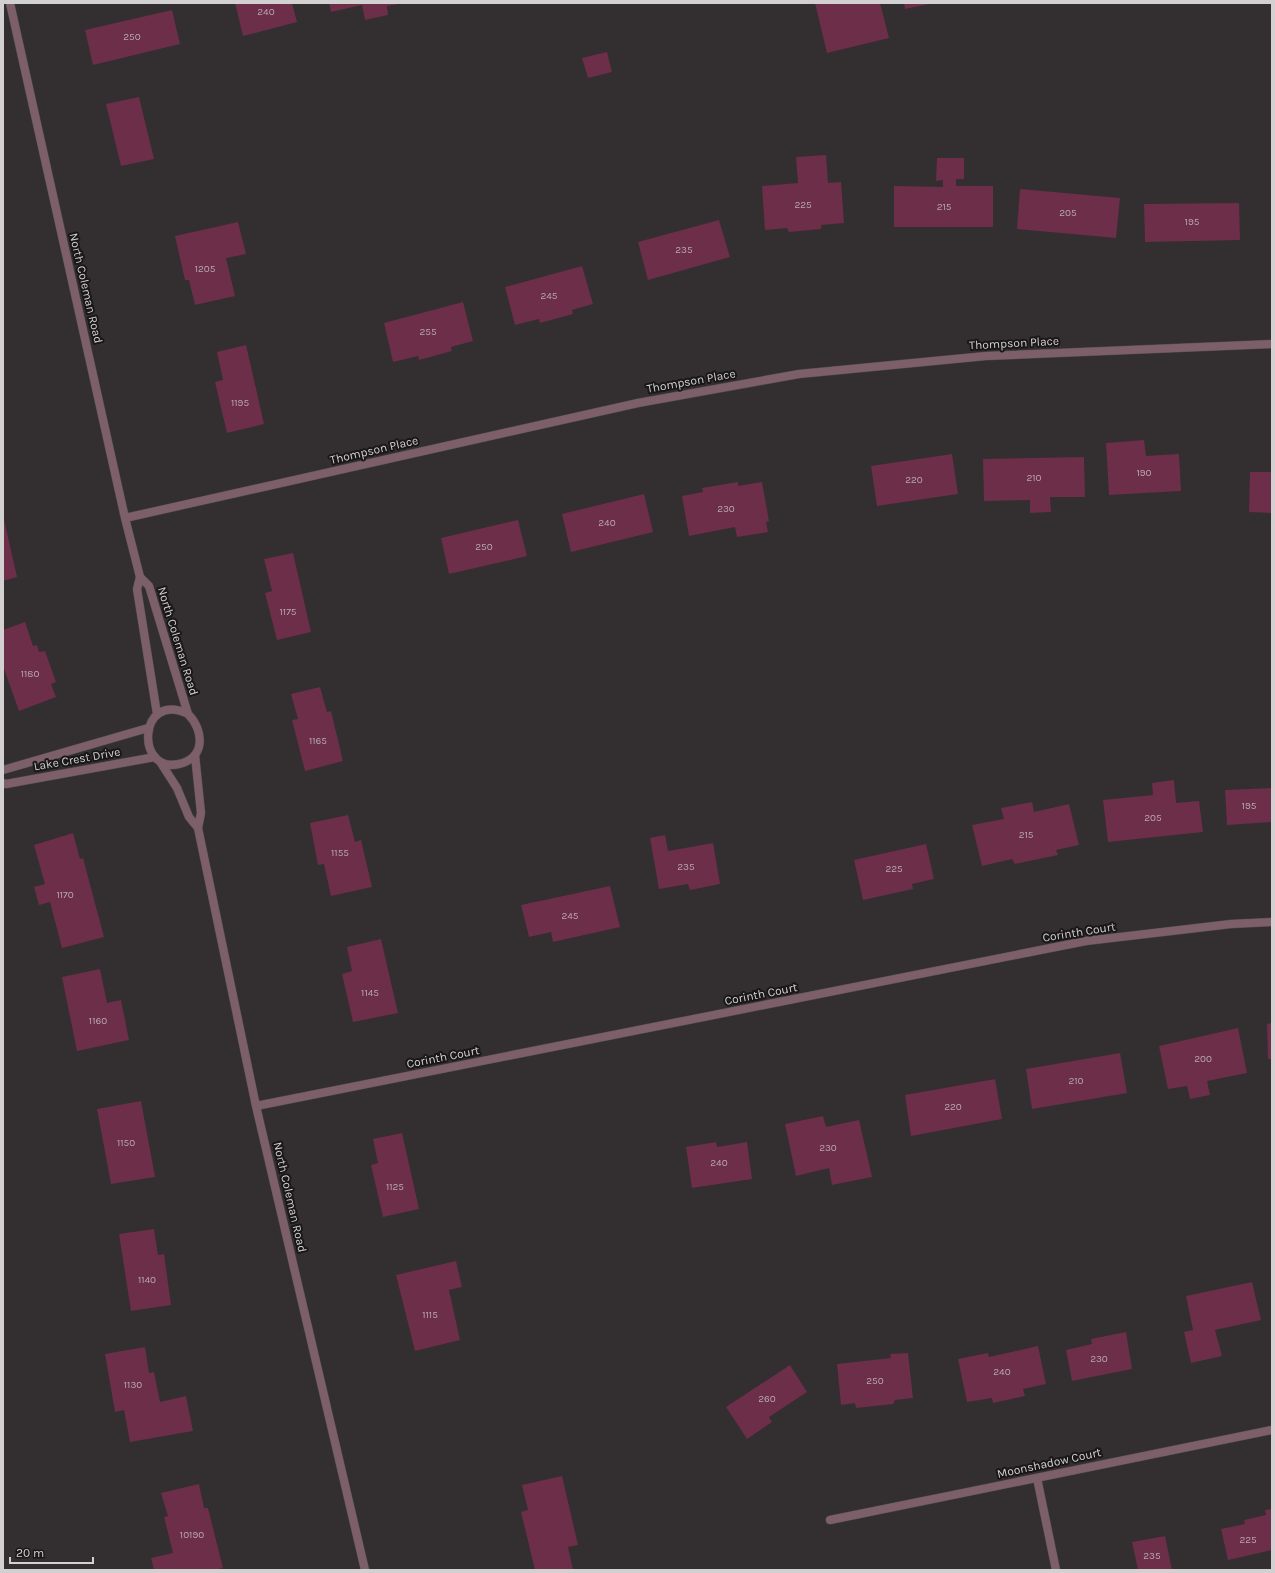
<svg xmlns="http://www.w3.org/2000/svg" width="1275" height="1573" viewBox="0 0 1275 1573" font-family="Karla,sans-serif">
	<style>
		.building { fill: #6c2e49 }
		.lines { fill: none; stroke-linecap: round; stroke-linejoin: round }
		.minor-casing { stroke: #504b4d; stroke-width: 9 }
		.minor { stroke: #7d5f6a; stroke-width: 8 }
		.labels { text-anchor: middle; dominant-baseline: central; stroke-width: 4; stroke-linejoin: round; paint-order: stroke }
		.number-label { font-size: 10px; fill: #b9a8af }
		.street-label { font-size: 12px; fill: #d3d0d1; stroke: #191718 }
	</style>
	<rect width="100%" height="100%" fill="#332e30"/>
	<!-- building -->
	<path class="building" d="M235,3H292L297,22L243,36Z
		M329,3H398V4L387,6L388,15L365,20L362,5L331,12Z
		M815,3H880L889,38L827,53Z
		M904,3H929V4L905,9Z
		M172,10L180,44L93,65L85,30Z
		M607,52L612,72L588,78L582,58Z
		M139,97L154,159L121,166L106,104Z
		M826,155L828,183L841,182L844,223L821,225V229L789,232L787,228L765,230L762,186L798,183L796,157Z
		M937,158H964V179H956V186H993V227H894V186L943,187V180L936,181Z
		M1020,189L1120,198L1116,238L1017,229Z
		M1239,203L1240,240L1145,242L1144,204Z
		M719,220L730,257L648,280L638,242Z
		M238,222L246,254L226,258L235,296L195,305L189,280H185L175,236Z
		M582,266L593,304L572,310L573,314L540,323L539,319L515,325L505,287Z
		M463,302L473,341L451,347L452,351L419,360L418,356L393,362L384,323Z
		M246,345L264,424L227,433L215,382L223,380L217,352Z
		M1144,440L1146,456L1179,454L1181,491L1109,495L1106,443Z
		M952,454L958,494L877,506L871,466Z
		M1084,457L1085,497H1050L1051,512L1030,513V500L984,501L983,459Z
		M1272,471V513L1249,512L1250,472H1271Z
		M738,482V486L762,482L769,521L766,522L768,532L737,537L735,527L689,536L682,496L703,492L702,488Z
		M644,494L653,532L571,552L562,514Z
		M3,515L17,577L3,581Z
		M518,520L527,556L449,574L441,538Z
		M293,553L311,632L277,640L265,593L272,591L264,559Z
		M25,622L33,646L37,645L39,652L45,651L56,682L51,684L56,697L19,711L3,666V630Z
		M320,687L327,712L331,711L343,761L305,771L292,720L298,719L291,694Z
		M1174,780L1176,803L1199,801L1203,832L1108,842L1103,800L1153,795L1152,783Z
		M1272,788V822L1227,825L1225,790Z
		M1032,802L1034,812L1069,804L1079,845L1056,850L1058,855L1015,864L1012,859L982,866L972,825L1004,819L1001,808Z
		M348,815L355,842L361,840L372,887L331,896L324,864L318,865L310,823Z
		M73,833L80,859L83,858L104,937L62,948L50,902L39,905L34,887L45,884L34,845Z
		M665,835L668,851L713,843L720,884L690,890L688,884L659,889L650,838Z
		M926,844L934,879L912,884L913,889L863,900L854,860Z
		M610,886L620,927L553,942L551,932L529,937L521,905Z
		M381,939L398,1013L353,1022L342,974L352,971L347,947Z
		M100,969L107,1003L121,1000L129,1040L77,1051L62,977Z
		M1272,1023V1059H1268L1267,1024Z
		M1238,1028L1247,1073L1207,1081L1210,1095L1190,1099L1187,1086L1168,1089L1159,1046Z
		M1120,1053L1127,1093L1032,1109L1026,1069Z
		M995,1079L1002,1119L911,1136L905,1095Z
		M141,1101L155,1177L111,1184L97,1109Z
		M823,1116L826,1127L859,1120L872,1177L832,1185L829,1168L796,1176L785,1124Z
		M402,1133L419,1209L383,1217L371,1165L378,1163L373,1139Z
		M716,1142L717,1147L747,1142L752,1179L692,1188L686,1147Z
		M154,1229L158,1255L164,1254L171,1305L131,1311L119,1234Z
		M456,1261L462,1287L449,1290L460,1340L415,1351L396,1275Z
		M1252,1282L1261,1320L1215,1330L1222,1356L1191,1363L1184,1332L1193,1330L1186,1296Z
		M1126,1332L1132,1369L1072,1381L1066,1350L1092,1344L1091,1339Z
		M1038,1346L1046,1384L1023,1389L1025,1396L993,1403L992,1398L967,1402L958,1359L988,1353L989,1357Z
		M145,1347L149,1373L154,1372L160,1402L186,1396L193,1431L130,1442L124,1410L115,1412L105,1354Z
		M908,1353L913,1398L895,1400L893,1404L856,1408L855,1403L841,1405L837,1364L891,1358L890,1354Z
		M790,1365L807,1392L769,1417L772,1422L747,1439L726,1407Z
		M562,1476L578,1545L568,1547L573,1570H535L521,1512L528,1510L522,1485Z
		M199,1484L204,1508H208L223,1568L215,1570H154L151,1558L173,1553L164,1517L168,1516L161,1493Z
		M1272,1509V1550L1228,1560L1221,1529L1245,1524L1244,1520L1266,1515L1265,1510Z
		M1165,1536L1172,1570H1138L1132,1542Z"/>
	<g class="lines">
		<!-- minor casing -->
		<g class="minor-casing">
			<path id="minor" d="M10,3L125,518L140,577L137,589L157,714
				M125,518L638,403L799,374L986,356L1272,344
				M140,577L149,586L188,714C204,730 206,758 179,764C135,774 138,690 188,714
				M195,755L201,813L198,828L256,1106L365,1570
				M161,763L177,788L189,817L198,828
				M3,770L148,728
				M3,783L6,784L155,757
				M256,1106L1086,941L1231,924L1272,922
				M1037,1478L1056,1570
				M830,1520L1272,1430"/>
		</g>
		<!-- minor -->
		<use href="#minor" class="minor"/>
	</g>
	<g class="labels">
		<!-- number labels -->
		<g class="number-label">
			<text x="266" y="12">240</text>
			<text x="132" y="37">250</text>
			<text x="803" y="205">225</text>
			<text x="944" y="207">215</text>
			<text x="1068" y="213">205</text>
			<text x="1192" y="222">195</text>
			<text x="684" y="250">235</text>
			<text x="205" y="269">1205</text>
			<text x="549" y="296">245</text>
			<text x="428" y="332">255</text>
			<text x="240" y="403">1195</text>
			<text x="1144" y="473">190</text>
			<text x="1034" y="478">210</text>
			<text x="914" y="480">220</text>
			<text x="726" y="509">230</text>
			<text x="607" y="523">240</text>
			<text x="484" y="547">250</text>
			<text x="288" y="612">1175</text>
			<text x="30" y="674">1180</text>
			<text x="318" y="741">1165</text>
			<text x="1249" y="806">195</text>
			<text x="1153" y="818">205</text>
			<text x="1026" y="835">215</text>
			<text x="340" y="853">1155</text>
			<text x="686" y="867">235</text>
			<text x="894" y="869">225</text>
			<text x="65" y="895">1170</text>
			<text x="570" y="916">245</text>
			<text x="370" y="993">1145</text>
			<text x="98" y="1021">1160</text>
			<text x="1203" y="1059">200</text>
			<text x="1076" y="1081">210</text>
			<text x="953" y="1107">220</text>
			<text x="126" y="1143">1150</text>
			<text x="828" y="1148">230</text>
			<text x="719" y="1163">240</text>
			<text x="395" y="1187">1125</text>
			<text x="147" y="1280">1140</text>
			<text x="430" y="1315">1115</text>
			<text x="1099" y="1359">230</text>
			<text x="1002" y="1372">240</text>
			<text x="875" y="1381">250</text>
			<text x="133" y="1385">1130</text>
			<text x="767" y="1399">260</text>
			<text x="192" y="1535">10190</text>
			<text x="1248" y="1540">225</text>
			<text x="1152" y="1556">235</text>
		</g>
		<!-- street labels -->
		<g class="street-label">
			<text transform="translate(86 288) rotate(77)">North Coleman Road</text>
			<text transform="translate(1014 343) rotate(-3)">Thompson Place</text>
			<text transform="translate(691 381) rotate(-10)">Thompson Place</text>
			<text transform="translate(374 450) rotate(-13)">Thompson Place</text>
			<text transform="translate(178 641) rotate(73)">North Coleman Road</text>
			<text transform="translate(77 759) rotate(-10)">Lake Crest Drive</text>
			<text transform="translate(1079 932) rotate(-9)">Corinth Court</text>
			<text transform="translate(761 994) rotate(-11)">Corinth Court</text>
			<text transform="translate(443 1057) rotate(-11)">Corinth Court</text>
			<text transform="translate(290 1197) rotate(77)">North Coleman Road</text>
			<text transform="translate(1049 1463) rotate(-12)">Moonshadow Court</text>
		</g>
	</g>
	<!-- border -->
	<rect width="1275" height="1573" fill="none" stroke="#d3d0d1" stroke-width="8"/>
	<!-- scale -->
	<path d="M10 1557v6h83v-6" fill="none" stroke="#d3d0d1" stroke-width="2"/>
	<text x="16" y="1557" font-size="12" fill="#d3d0d1" stroke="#191718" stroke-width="3" paint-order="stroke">20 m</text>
</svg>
